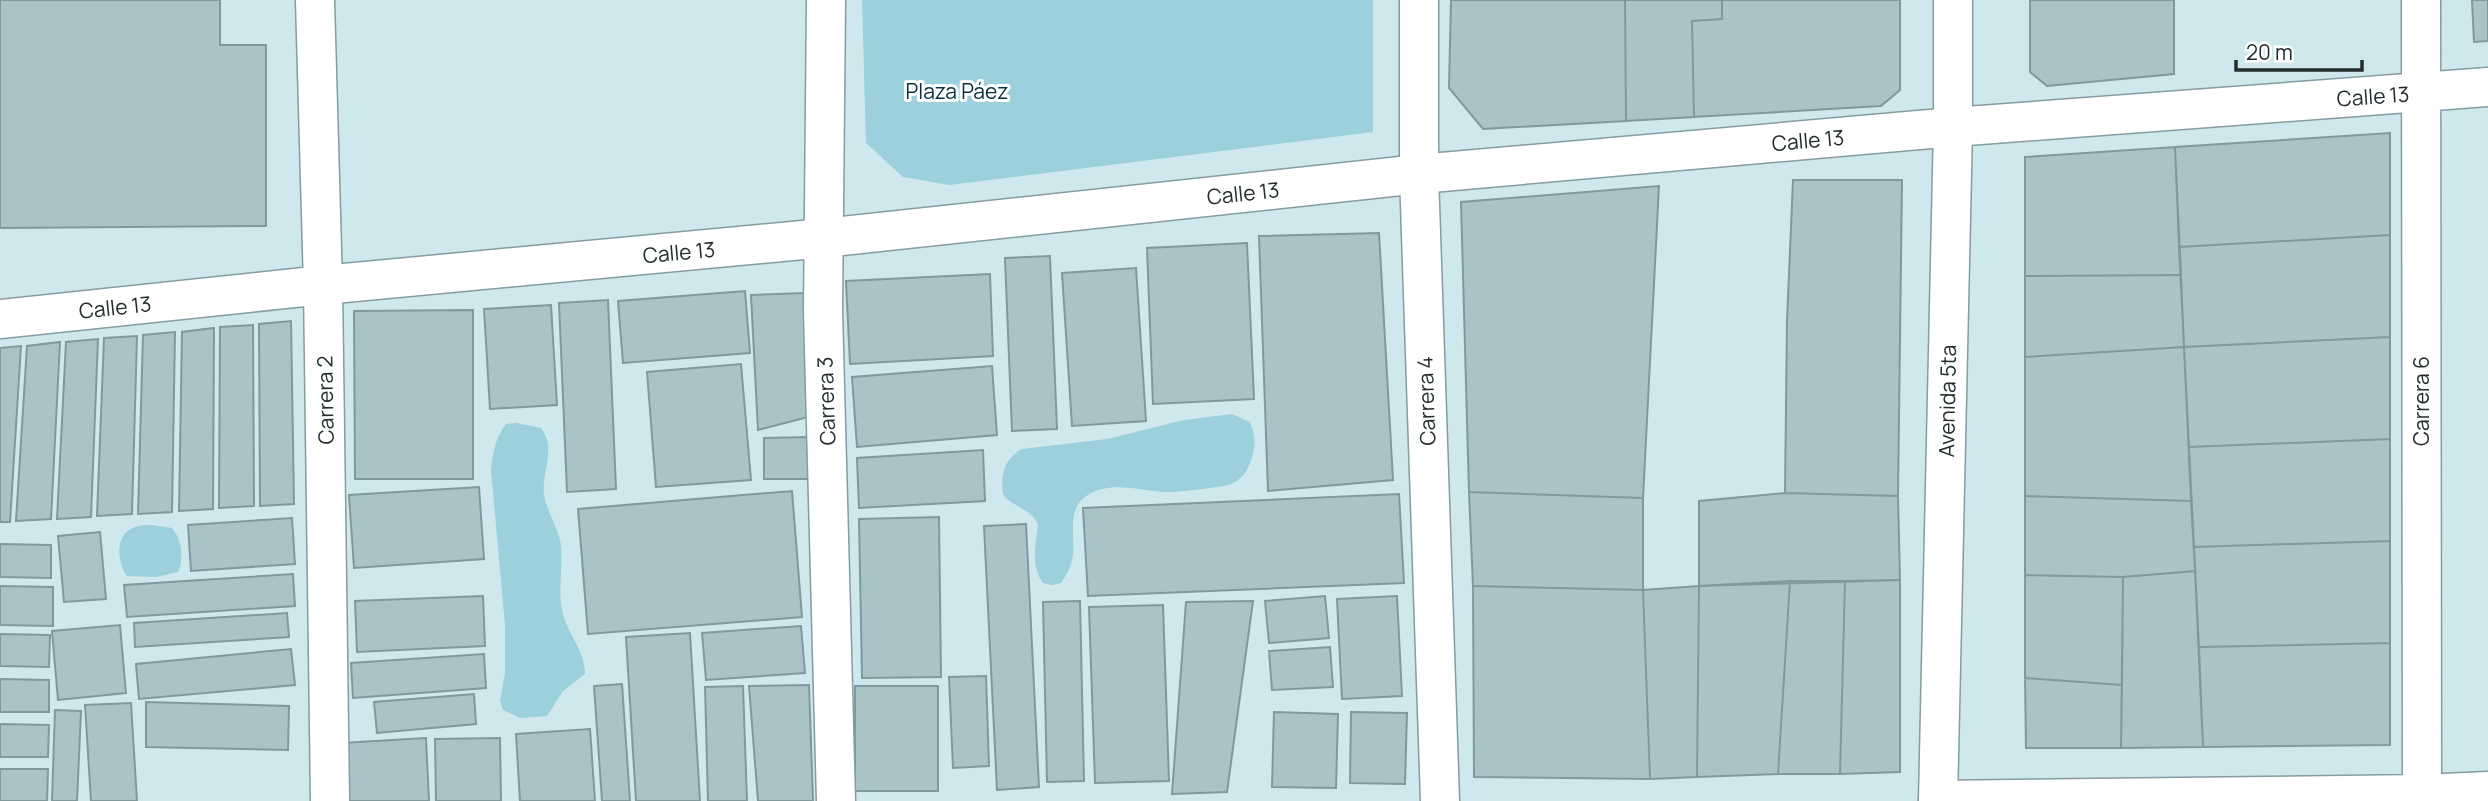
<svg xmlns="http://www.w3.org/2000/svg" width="2488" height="801" viewBox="0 0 2488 801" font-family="Manrope,sans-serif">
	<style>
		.green { fill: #9bd0dc }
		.building { fill: #aac3c9; stroke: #80999e; stroke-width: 2 }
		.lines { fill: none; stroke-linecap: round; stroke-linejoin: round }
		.minor-casing { stroke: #849ca2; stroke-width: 41 }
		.tertiary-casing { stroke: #849ca2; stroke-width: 41 }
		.minor { stroke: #fff; stroke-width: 38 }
		.tertiary { stroke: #fff; stroke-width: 38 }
		.labels { text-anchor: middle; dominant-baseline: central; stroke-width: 6; stroke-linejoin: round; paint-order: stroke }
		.park-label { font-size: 21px; fill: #04313a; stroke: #fff }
		.street-label { font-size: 21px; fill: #232d2f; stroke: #fff }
	</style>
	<rect width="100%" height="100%" fill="#cee8ee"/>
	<!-- green -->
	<path class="green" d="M862,0H1373V132L949,185L903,177L866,143Z
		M1232,414L1250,422C1256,436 1256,448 1250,463C1242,484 1229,486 1209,488C1195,490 1180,492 1166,492C1142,491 1110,480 1088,495C1066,508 1075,534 1073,554C1072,565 1067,574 1061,583L1052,585L1043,583C1030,564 1036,545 1038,524C1027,505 1011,507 1003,494C1000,474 1005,458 1022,449L1107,439L1184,420Z
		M516,423L541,428C557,449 541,472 544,495C547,513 559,528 561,546C563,567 558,588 562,610C567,634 585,650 585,674L563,691L547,716L520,718L503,710L500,701L505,673V625L491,470C493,453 495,438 506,424Z
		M152,525L172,528C182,540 184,558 178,572L157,577L127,576C117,562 114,534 135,527C140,525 147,525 152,525Z"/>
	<!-- building -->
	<path class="building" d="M0,0H220V45H266V226L0,228Z
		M1451,0H1625L1626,121L1483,129L1449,88Z
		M1625,0H1722V19L1692,21L1694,117L1626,121Z
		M1722,0H1900V90L1881,106L1694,117L1692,21L1722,19Z
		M2030,0H2174V74L2047,86L2030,72Z
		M2472,0H2488V41L2474,42Z
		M2390,133V235L2179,247L2175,147Z
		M2175,147L2181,275L2025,276V157Z
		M1793,180H1902L1898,496L1785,493L1787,321Z
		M1659,186L1643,498L1469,492L1461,202Z
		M1379,233L1393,480L1268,491L1259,236Z
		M2390,235V337L2184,347L2179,247Z
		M1247,243L1254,399L1153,404L1147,248Z
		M1050,256L1057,429L1012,431L1005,258Z
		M1136,268L1146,421L1072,426L1062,273Z
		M990,274L993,356L850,364L846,281Z
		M2181,275L2184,347L2025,357V276Z
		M745,291L750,353L623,363L618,301Z
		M806,293L808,417L758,430L751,295Z
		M608,300L616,489L567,492L559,303Z
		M551,305L557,405L490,409L484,309Z
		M473,310V479H355L354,311Z
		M291,321L294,504L260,506L259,324Z
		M253,325L254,506L219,508L220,327Z
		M214,328L213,509L179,511L182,332Z
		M175,332L172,512L138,514L143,335Z
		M137,336L132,514L97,516L104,338Z
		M2390,337V439L2189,447L2184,347Z
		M98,339L91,517L57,519L66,342Z
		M60,342L51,519L16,521L27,346Z
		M21,346L10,522H0V348Z
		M2184,347L2191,501L2025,496V357Z
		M741,364L751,480L656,487L647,372Z
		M992,366L997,435L857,447L852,377Z
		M808,437V479H764V438Z
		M2390,439V541L2194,547L2189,447Z
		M983,450L985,501L859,508L857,458Z
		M479,487L484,559L354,568L349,495Z
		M792,491L802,617L588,634L578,509Z
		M1469,492L1643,498V590L1473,586Z
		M1785,493L1898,496L1900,580L1699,586V501Z
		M1399,494L1404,583L1088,596L1083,508Z
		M2025,496L2191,501L2195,571L2123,577L2025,575Z
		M939,517L941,677L862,678L859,519Z
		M292,518L295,564L191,571L188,525Z
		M1026,524L1039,787L997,790L984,526Z
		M100,532L106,599L64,602L58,536Z
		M2390,541V643L2199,647L2194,547Z
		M0,544L51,545V578L0,577Z
		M2195,571L2203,747L2121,748L2123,577Z
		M293,574L295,606L127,617L124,585Z
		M2025,575L2123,577L2122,685L2025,678Z
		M1900,580V772L1840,774L1845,581Z
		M1790,581L1778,774L1697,777L1699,586Z
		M1790,581H1845L1840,774H1778Z
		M0,586L53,587V626L0,625Z
		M1473,586L1643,590L1650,779L1474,777Z
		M1699,586L1697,777L1650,779L1643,590Z
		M483,596L485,646L357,652L355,601Z
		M1325,596L1329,638L1269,643L1265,601Z
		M1397,596L1402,696L1342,699L1337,599Z
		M1080,601L1084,781L1047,782L1043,602Z
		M1253,601L1227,792L1172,794L1186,602Z
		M1163,605L1169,781L1095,783L1089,607Z
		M287,613L289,637L135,647L134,623Z
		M120,625L126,693L58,700L52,631Z
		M801,626L805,673L706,680L702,633Z
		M690,633L700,801H636L626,637Z
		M0,634L50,635L49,667L0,666Z
		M2390,643V745L2203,747L2199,647Z
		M1330,647L1333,687L1272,690L1269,651Z
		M291,649L295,685L139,699L136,664Z
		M484,654L486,688L353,698L351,663Z
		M986,676L989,766L953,768L949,677Z
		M2025,678L2122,685L2121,748H2026Z
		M0,679L49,680V712H0Z
		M622,684L630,801H602L594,686Z
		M809,685L813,801H758L749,686Z
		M743,686L747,801H708L705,687Z
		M855,686H938V791H855Z
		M474,694L476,724L377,733L374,702Z
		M146,702L289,706L288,750L146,747Z
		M131,703L137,801H91L85,705Z
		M55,710L81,711L77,801H52Z
		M1274,712L1338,714L1336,788L1272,787Z
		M1351,712L1407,713L1405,784L1350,783Z
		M0,724L49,725L48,757H0Z
		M590,729L595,801H520L516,734Z
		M426,738L429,801H345L342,743Z
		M500,738L501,801H436L435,739Z
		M0,769H48L47,801H0Z"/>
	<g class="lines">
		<!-- minor casing -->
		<g class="minor-casing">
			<path id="minor" d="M315,0L323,285L330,801
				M826,0L823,311L836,801
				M1419,0V174L1440,801
				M2421,0L2422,801
				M0,319L323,285L824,238L1419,174L1953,127L2488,87
				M1938,800L2422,794L2488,791"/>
		</g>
		<!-- tertiary casing -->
		<g class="tertiary-casing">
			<path id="tertiary" d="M1938,801L1953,127V0"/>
		</g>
		<!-- minor -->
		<use href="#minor" class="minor"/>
		<!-- tertiary -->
		<use href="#tertiary" class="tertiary"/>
	</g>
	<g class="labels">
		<!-- park labels -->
		<g class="park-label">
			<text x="957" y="91">Plaza Páez</text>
		</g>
		<!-- street labels -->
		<g class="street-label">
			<text transform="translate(2373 96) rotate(-4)">Calle 13</text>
			<text transform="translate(1808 140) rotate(-5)">Calle 13</text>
			<text transform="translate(1243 193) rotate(-6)">Calle 13</text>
			<text transform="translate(679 252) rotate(-5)">Calle 13</text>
			<text transform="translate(115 307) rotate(-6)">Calle 13</text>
			<text transform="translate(325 400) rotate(-91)">Carrera 2</text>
			<text transform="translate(826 401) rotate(-92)">Carrera 3</text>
			<text transform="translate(1426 401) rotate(-92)">Carrera 4</text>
			<text transform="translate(1947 401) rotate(-89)">Avenida 5ta</text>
			<text transform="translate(2421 401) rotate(-90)">Carrera 6</text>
		</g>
	</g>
	<!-- scale -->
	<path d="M2236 60v10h126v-10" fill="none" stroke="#232d2f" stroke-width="3.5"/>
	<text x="2246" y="60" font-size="21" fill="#232d2f" stroke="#ffffff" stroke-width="5" paint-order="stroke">20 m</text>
</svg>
